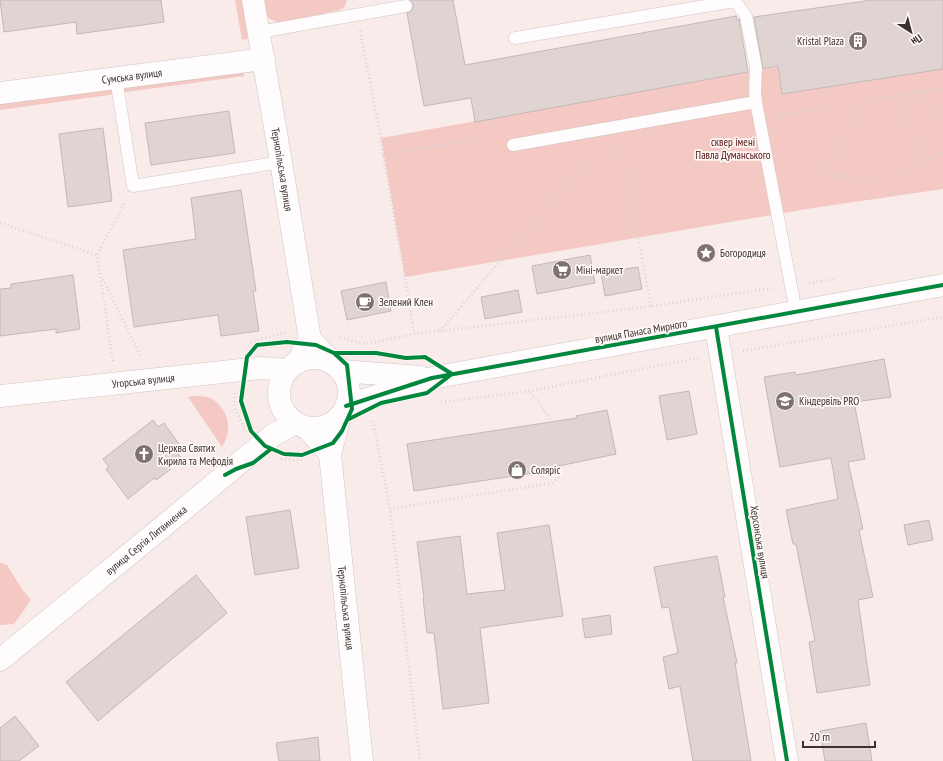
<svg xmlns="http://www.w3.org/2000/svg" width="943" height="761" viewBox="0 0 943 761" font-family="'PT Sans Narrow',sans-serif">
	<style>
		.green { fill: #f4c8c3 }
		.building { fill: #e0d4d2; stroke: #c3b8b6 }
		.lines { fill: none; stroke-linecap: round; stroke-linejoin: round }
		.service-casing { stroke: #d1c6c4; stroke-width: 13 }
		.minor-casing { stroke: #d1c6c4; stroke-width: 23 }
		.tertiary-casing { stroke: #d1c6c4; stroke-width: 23 }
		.path { stroke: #d8d4d4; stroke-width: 2.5; stroke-dasharray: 1 3; stroke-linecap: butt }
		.service { stroke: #fefcfc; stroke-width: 12 }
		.minor { stroke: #fefcfc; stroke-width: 22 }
		.tertiary { stroke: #fefcfc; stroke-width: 22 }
		.cycleway-casing { stroke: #fef8f7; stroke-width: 6 }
		.cycleway { stroke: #00873e; stroke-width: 4 }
		.labels { text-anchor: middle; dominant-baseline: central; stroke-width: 3.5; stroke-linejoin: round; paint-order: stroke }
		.poi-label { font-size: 11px; fill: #3c312f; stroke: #fef8f7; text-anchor: start }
		.street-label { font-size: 11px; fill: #3c312f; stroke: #fef8f7 }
		.park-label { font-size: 11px; fill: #510c0b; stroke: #fef8f7 }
	</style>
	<rect width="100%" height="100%" fill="#f8ebe9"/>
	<!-- green -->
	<path class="green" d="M235,0H251L257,37L242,40Z
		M261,0H347L345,6L340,10L281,23C266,19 264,15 261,0Z
		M242,64L244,76L119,93L118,81Z
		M778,67L782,94L943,69V189L813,208L405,277L381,138Z
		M114,80L116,94L0,110V96Z
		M196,396C201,396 207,396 212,399C229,410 233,431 222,447L188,397Z
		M0,563L7,565L22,589L31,600L14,624L0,625Z"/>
	<!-- building -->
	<path class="building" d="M0,0H161L164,22L77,34L76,22L4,32Z
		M410,0H453L465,65L736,16L737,20L739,19L748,72L475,122L471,98L424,106L407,13L411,11L413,8V4Z
		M872,0H943V69L782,94L778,66L763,69L754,17Z
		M229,111L235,153L151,165L145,123Z
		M103,128L112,201L68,207L59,134Z
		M241,190L256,291H253L259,331L221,336L218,315L134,327L123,250L196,239L191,198Z
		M590,255L595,283L537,294L532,266Z
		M638,267L642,289L605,296L601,273Z
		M73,275L80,329L56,333V329L0,336V289L11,288V284Z
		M386,282L391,311L347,320L341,291Z
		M518,290L522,312L485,319L481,297Z
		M884,359L891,397L854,402L865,459L848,462L863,529L859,530L873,597L858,600L870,685L817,693L809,642L815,641L796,544H793L786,510L838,499L831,458L780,467L764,377L795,372L796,375Z
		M689,391L697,434L667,440L659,396Z
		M607,410L616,454L554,467V470L414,491L407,444L577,418L576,416Z
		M153,420L158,427L164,423L179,444L174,448L181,458L169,467L171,469L156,480L154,478L128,499L106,469L109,467L103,459Z
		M290,510L299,568L255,575L246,517Z
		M929,520L933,540L908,545L904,525Z
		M549,525L563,616L480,628L489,703L443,709L434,633H427L423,598H424L417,542L460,536L467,594L505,590L497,533Z
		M717,556L725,597H723L737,663H735L751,761H693L680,686L669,689L663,657L678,653L669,607L662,608L654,567Z
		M196,575L227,613L98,721L66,682Z
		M610,615L612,634L585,638L582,619Z
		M15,716L39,746L19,761H0V728Z
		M866,723L872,761H825L820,731Z
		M318,737L320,761H279L276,743Z"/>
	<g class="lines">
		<!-- service casing -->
		<g class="service-casing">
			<path id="service" d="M259,32L406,6
				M515,38L735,1L746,16L756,68L755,91L756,102L796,312
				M116,78L133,186L281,162
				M513,145L756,102"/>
		</g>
		<!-- minor casing -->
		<g class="minor-casing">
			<g id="minor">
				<path id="s1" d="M253,0L281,162L310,339L297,363"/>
				<path id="s2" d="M0,93L264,59"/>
				<path d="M716,327L787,761"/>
				<path d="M310,339L332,363"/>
				<path id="s3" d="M340,416L330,454L362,761"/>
				<path d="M307,428L330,454"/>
			</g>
		</g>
		<!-- tertiary casing -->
		<g class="tertiary-casing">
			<g id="tertiary">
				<circle cx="314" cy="393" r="35"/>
				<path d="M341,371L420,377"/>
				<path id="s4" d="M0,396L260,368L287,370"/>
				<path d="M346,406L432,378L943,285"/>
				<path id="s5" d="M0,660L171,520L273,435L295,423"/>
			</g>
		</g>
		<!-- path -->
		<path class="path" d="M360,31L381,138L383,156L405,277L414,334
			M918,93L943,118
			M900,96L920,157C931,161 934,157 943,151
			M863,102L825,173L861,182L895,177L925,159
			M778,116L943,88
			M620,144L651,306
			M383,156L498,135
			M0,223L97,255
			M103,279L141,357
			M809,283L836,279
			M440,331L597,149
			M340,337L365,344L414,334L646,307L772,288
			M248,346L251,342L286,332
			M743,351L943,317
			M113,361L97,255L125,202
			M235,393L234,407L245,429
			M441,402L529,391L698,358
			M373,421L390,509L420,761
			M281,459L293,460H304
			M390,509L552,483L560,476L550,418L529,391"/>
		<!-- service -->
		<use href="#service" class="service"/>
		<!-- minor -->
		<use href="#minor" class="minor"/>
		<!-- tertiary -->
		<use href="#tertiary" class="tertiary"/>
		<!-- cycleway casing -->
		<g class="cycleway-casing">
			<path id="cycleway" d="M716,327L787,761
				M287,342L316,345L334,353L347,365L352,409L342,431L333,443L302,455L284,454L265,446L251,431L241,401L247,357L257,345Z
				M334,353H376L406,358L425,357L452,374L427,393L381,403L347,420
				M346,406L432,378L943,285
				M225,475L236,469L253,463L271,449"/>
		</g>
		<!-- cycleway -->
		<use href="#cycleway" class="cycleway"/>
	</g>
	<!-- icons -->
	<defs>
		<g id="building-disc" transform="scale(1)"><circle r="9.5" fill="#7e7270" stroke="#fef8f7"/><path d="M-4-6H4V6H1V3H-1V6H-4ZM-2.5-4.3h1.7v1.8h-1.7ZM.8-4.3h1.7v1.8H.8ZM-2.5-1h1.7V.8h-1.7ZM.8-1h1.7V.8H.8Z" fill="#fff"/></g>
		<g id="sight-disc" transform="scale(1)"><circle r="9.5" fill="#7e7270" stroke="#fef8f7"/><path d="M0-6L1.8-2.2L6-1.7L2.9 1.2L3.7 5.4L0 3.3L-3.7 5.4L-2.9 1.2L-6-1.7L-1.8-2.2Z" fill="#fff"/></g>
		<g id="supermarket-disc" transform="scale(1)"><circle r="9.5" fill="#7e7270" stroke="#fef8f7"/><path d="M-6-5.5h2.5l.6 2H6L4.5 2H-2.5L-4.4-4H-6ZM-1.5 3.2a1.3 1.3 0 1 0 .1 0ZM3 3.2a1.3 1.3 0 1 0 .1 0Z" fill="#fff"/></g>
		<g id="cafe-disc" transform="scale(1)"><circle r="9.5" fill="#7e7270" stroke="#fef8f7"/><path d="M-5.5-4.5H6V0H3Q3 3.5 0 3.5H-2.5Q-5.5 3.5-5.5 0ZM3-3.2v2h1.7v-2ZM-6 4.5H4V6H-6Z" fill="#fff"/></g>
		<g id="school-disc" transform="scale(1)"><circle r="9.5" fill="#7e7270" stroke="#fef8f7"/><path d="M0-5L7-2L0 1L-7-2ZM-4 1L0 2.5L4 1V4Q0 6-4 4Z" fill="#fff"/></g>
		<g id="church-disc" transform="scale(1)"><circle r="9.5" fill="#7e7270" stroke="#fef8f7"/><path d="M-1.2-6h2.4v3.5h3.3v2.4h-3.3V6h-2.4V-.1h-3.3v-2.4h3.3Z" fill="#fff"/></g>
		<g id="shop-disc" transform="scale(1)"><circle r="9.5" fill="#7e7270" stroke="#fef8f7"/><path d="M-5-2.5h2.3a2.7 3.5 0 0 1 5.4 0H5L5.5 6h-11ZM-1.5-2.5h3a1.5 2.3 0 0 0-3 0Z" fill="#fff"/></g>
	</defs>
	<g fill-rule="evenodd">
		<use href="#building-disc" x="858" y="41"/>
		<use href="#sight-disc" x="706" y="253"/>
		<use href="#supermarket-disc" x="562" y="270"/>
		<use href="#cafe-disc" x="365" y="302"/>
		<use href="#school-disc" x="785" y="401"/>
		<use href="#church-disc" x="144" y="454"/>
		<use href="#shop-disc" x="517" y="470"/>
	</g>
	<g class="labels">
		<!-- poi labels -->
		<g class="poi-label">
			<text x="844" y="41" text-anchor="end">Kristal Plaza</text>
			<text x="720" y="253">Богородиця</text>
			<text x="576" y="270">Міні-маркет</text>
			<text x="379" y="302">Зелений Клен</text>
			<text x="799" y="401">Кіндервіль PRO</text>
			<text x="158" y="448">Церква Святих<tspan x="158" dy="13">Кирила та Мефодія</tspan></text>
			<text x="531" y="470">Соляріс</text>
		</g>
		<!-- street labels -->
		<g class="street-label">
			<text stroke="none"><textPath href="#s2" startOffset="133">Сумська вулиця</textPath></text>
			<text stroke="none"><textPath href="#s1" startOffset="172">Тернопільська вулиця</textPath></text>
			<text transform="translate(641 331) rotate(-10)">вулиця Панаса Мирного</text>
			<text stroke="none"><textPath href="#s4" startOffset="144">Угорська вулиця</textPath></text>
			<text stroke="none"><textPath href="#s5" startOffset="189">вулиця Сергія Литвиненка</textPath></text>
			<text transform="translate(760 542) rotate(81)">Херсонська вулиця</text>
			<text stroke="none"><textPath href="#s3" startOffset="194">Тернопільська вулиця</textPath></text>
		</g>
		<!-- park labels -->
		<g class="park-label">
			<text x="733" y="142">сквер імені<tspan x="733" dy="13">Павла Думанського</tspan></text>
		</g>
	</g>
	<!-- north arrow -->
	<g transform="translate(911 32) rotate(144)" stroke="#fef8f7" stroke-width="3" paint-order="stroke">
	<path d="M0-3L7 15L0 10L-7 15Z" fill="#3c312f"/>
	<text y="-6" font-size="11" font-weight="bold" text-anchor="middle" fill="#3c312f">Пн</text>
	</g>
	<!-- scale -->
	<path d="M803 741v6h72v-6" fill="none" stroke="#3c312f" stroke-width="2"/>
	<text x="809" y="741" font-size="12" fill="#3c312f" stroke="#fef8f7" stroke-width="3" paint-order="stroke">20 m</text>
</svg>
